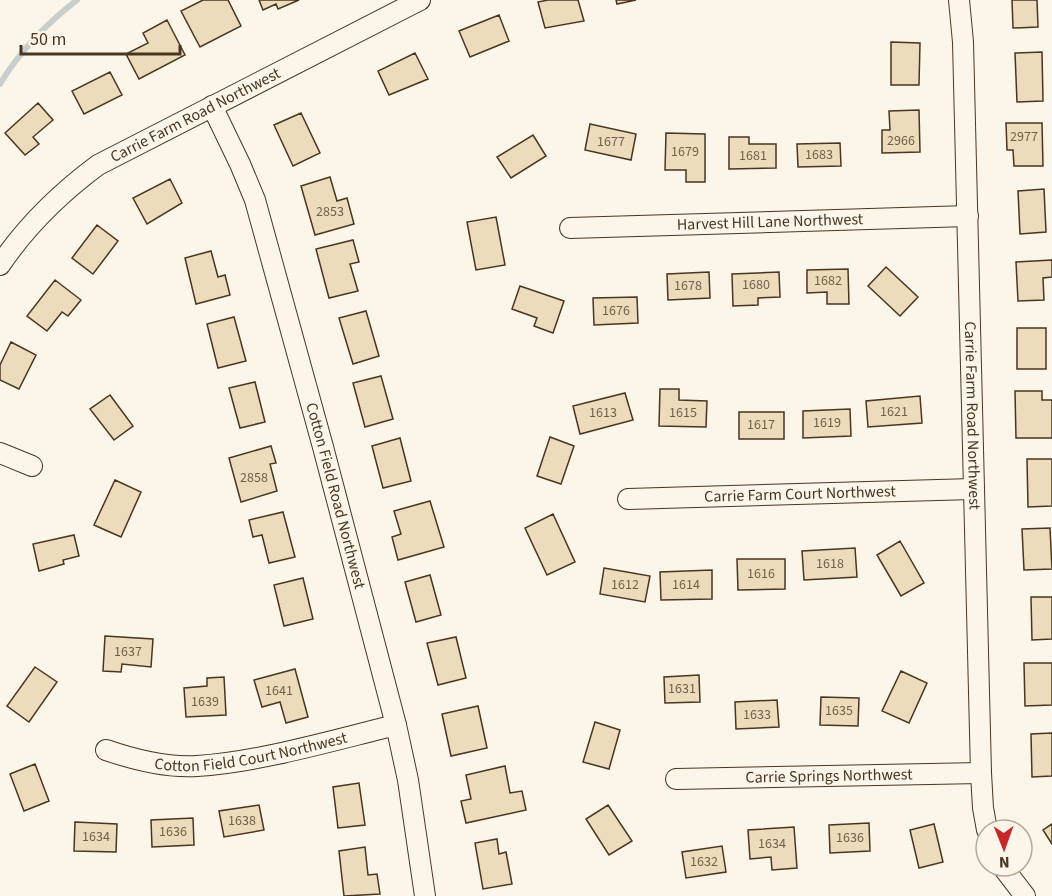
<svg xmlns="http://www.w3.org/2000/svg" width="1052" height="896" viewBox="0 0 1052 896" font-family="'Source Sans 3',sans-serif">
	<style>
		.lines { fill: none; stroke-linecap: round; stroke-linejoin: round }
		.stream { stroke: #c9cecd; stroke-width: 6 }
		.building { fill: #ecdcbc; stroke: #4a3520; stroke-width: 1.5 }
		.street-casing { stroke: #4a3520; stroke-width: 22 }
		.street { stroke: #fbf6e9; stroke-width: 20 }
		.labels { text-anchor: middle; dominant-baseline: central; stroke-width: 4.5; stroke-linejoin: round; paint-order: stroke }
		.number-label { font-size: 14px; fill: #725f47 }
		.street-label { font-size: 16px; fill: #4a3520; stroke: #fbf6e9 }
	</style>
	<rect width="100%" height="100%" fill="#fbf6e9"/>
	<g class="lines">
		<!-- stream -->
		<path class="stream" d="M0,84C20,51 46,24 77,0"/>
	</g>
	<!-- building -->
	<path class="building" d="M203,0H228L241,26L200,47L181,11Z
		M259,0H299L278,9L276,4L263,10Z
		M548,0H578L584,21L545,28L538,2Z
		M616,0H636L617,4Z
		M1012,0H1037L1038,27L1013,28Z
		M499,15L509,41L470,57L459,31Z
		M167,20L185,55L139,79L126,54L148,43L143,33Z
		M891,42L920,43L919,85H891Z
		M1042,52L1043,101L1017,102L1015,53Z
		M415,53L428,79L389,95L378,71Z
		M110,72L122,95L84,114L72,91Z
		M38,103L53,120L33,137L39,144L25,155L5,133Z
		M919,110L920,152L882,153V130H890L889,111Z
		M301,113L320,153L293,166L274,125Z
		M1006,123H1042L1043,166H1014L1013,150H1007Z
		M590,124L636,134L631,160L585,150Z
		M666,133L705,134V182H686V170H665Z
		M533,135L546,156L511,178L497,157Z
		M729,137H749V144H776V168L729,169Z
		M840,143L841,166L798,167L797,144Z
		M330,177L337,201L347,198L354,224L315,235L301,186Z
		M170,179L182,203L147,224L133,198Z
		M1044,189L1046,232L1020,234L1018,191Z
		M496,217L505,265L476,270L467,222Z
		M97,225L118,241L93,274L72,258Z
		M353,240L359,262L350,264L358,291L329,298L316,249Z
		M211,251L218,277L225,275L230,295L196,304L185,258Z
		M1052,260V277L1043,278L1044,300L1018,301L1016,262Z
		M886,267L918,297L900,316L868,286Z
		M848,269L849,304H827V292L807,293V270Z
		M709,272L710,298L668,300L667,274Z
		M779,272L780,297L758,298V305L733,306L732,274Z
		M55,280L81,300L68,316L62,312L47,331L27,316Z
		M520,286L564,301L553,333L534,326L537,318L512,309Z
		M637,297L638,323L594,325L593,298Z
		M366,311L379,356L353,364L339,318Z
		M234,317L246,361L218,368L207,324Z
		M1017,328H1046V369H1017Z
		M11,342L36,355L19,389L0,380V365Z
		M381,376L393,419L365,427L353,383Z
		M255,382L265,422L240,428L229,388Z
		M660,389H679V400L707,401L706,427L659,426Z
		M1015,391H1042V400H1052V438H1016Z
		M625,393L633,420L580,434L573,406Z
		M110,395L133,426L114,440L90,409Z
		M920,396L922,423L868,427L866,401Z
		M850,409L851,436L803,438V411Z
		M739,412H784V439H739Z
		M550,437L574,446L561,484L537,476Z
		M400,438L411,481L383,488L372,446Z
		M271,446L276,463L270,464L277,491L241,502L229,458Z
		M1027,459H1052V506L1028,507Z
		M115,480L141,492L121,537L94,525Z
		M430,501L444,547L398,560L392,537L401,534L394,511Z
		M283,512L295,557L269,563L262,535L253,537L249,520Z
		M553,514L575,562L547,575L525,528Z
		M1050,528L1052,569L1024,570L1022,529Z
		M74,535L79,556L63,560L64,564L39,571L33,544Z
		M900,541L924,583L901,596L877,555Z
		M855,548L857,577L804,580L802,551Z
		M737,559H785V589L738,590Z
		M604,568L650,576L645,602L600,594Z
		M712,570V599L661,600L660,572Z
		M430,575L441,615L416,622L405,582Z
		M303,578L313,619L284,626L274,585Z
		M1031,597H1052V639L1032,640Z
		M105,636L153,639L151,667L122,664L121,672L103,671Z
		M456,637L466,678L438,685L427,643Z
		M1024,663H1052V705L1025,706Z
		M35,667L57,682L29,722L7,706Z
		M295,669L308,717L286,723L280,702L262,707L254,680Z
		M901,671L927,683L909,723L882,711Z
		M699,675L700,702L665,703L664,677Z
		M224,677L226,715L186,717L184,688L207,686V678Z
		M821,697L859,698L858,726L820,725Z
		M777,700L779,727L736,729L735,702Z
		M478,706L487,748L451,756L442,714Z
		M595,722L620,730L609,769L583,762Z
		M1052,733V776L1032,777L1031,734Z
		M35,764L49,801L24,811L10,774Z
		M505,766L510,793L522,791L526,810L466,823L461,801L471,799L466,775Z
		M359,783L365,825L338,828L333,787Z
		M259,805L264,830L224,837L219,811Z
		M608,805L632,841L609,855L586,819Z
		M193,818L194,845L152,847L151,820Z
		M75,822L117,824L116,852L74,851Z
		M869,823L870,851L830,853L829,825Z
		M934,824L943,862L919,868L910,830Z
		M1052,824V844L1043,830Z
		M794,827L797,868L772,870L771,857L750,859L748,830Z
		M497,839L499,854L506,852L512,884L483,889L475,843Z
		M722,846L726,872L686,878L682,852Z
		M365,847L368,875L377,874L380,894L344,896L339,851Z"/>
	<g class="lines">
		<!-- street casing -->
		<g class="street-casing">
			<g id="street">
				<path id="s1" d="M959,0L963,42L981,773L983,808L987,830"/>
				<path id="s2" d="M212,106L240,164L255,200L323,447L396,725L408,780L425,896"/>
				<path id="s3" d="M570,228L968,216"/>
				<path id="s4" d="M0,265C27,225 59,194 98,165L420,0"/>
				<path d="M0,453L32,466"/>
				<path id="s5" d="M628,499L973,489"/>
				<path id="s6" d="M106,750C135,760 166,768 197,766C260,762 334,740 396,725"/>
				<path id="s7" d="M676,779L981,773"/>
				<path d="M1002,866L1025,896"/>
			</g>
		</g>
		<!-- street -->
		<use href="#street" class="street"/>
	</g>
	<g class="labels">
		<!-- number labels -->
		<g class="number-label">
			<text x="1024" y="137">2977</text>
			<text x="901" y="141">2966</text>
			<text x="611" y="142">1677</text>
			<text x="685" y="152">1679</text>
			<text x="819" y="155">1683</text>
			<text x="753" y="156">1681</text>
			<text x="330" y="212">2853</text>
			<text x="828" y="281">1682</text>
			<text x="756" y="285">1680</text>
			<text x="688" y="286">1678</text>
			<text x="616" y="311">1676</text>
			<text x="894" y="412">1621</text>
			<text x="603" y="413">1613</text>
			<text x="683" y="413">1615</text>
			<text x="827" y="423">1619</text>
			<text x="761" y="425">1617</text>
			<text x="254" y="478">2858</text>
			<text x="830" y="564">1618</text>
			<text x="761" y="574">1616</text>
			<text x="625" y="585">1612</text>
			<text x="686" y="585">1614</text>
			<text x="128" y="652">1637</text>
			<text x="682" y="689">1631</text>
			<text x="279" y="691">1641</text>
			<text x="205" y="702">1639</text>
			<text x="839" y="711">1635</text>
			<text x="757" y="715">1633</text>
			<text x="242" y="821">1638</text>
			<text x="173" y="832">1636</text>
			<text x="96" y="837">1634</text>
			<text x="850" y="838">1636</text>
			<text x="772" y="844">1634</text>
			<text x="704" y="862">1632</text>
		</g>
		<!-- street labels -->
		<g class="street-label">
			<text stroke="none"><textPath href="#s4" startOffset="250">Carrie Farm Road Northwest</textPath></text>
			<text stroke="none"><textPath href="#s3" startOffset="200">Harvest Hill Lane Northwest</textPath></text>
			<text stroke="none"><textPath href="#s1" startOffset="416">Carrie Farm Road Northwest</textPath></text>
			<text stroke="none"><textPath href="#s5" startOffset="172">Carrie Farm Court Northwest</textPath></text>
			<text stroke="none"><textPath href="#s2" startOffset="410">Cotton Field Road Northwest</textPath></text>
			<text stroke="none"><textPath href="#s6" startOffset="148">Cotton Field Court Northwest</textPath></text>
			<text stroke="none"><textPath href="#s7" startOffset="153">Carrie Springs Northwest</textPath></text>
		</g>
	</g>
	<!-- north arrow -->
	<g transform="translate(1004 848) rotate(179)"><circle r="28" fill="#fbf6e9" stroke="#b4a999" stroke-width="1.5"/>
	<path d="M0-4.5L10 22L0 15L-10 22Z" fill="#c62828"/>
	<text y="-9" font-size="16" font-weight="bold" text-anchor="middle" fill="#4a3520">N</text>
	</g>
	<!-- scale -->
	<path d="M21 45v9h159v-9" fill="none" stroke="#4a3520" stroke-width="3"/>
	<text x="30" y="45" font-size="18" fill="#4a3520" stroke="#fbf6e9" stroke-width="4.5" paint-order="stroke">50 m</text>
</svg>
